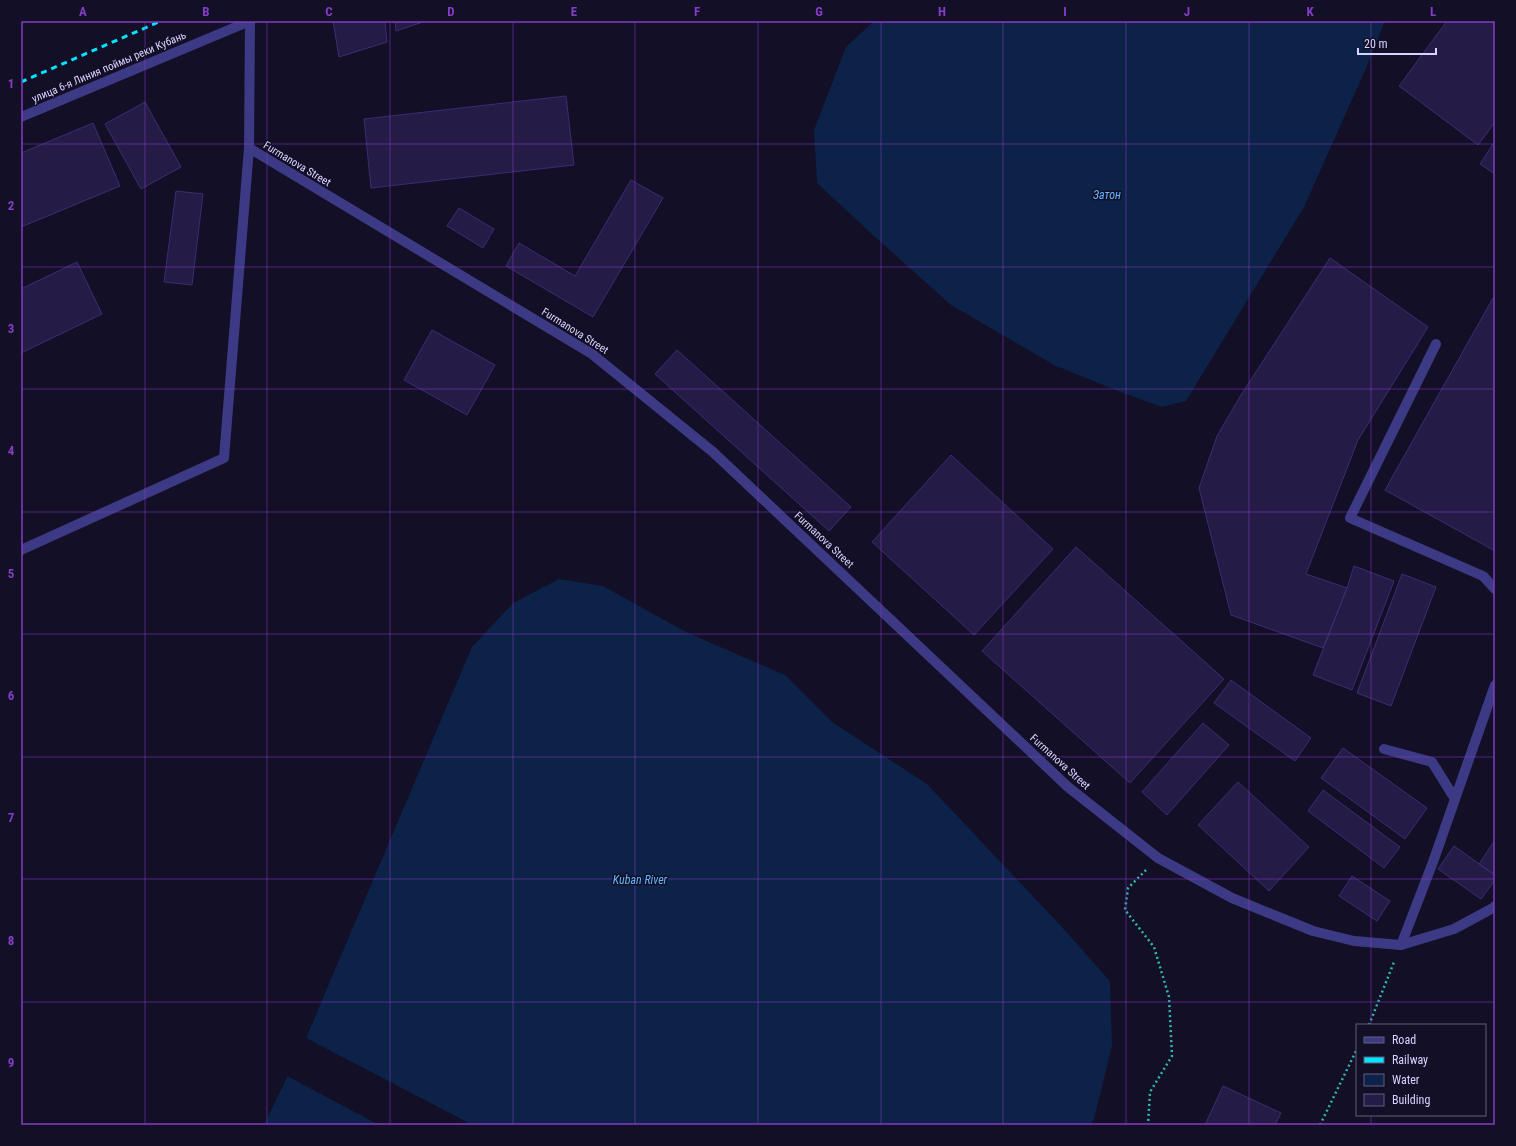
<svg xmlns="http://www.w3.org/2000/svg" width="1516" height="1146" viewBox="0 0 1516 1146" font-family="'Roboto Condensed',sans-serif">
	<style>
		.water { fill: #0c2248 }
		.pier { fill: #130f26 }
		.building { fill: #241b47; stroke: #3b2d73 }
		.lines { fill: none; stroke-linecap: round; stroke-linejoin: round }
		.path { stroke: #2fb8b0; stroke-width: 2.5; stroke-dasharray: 2 3; stroke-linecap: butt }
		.lane { stroke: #3d3a85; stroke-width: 10 }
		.street { stroke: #3d3a85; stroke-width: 10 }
		.rail { stroke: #00e5ff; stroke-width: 3; stroke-dasharray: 6 5; stroke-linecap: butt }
		.grid { fill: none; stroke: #843dc5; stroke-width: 1; stroke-opacity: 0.55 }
		.labels { text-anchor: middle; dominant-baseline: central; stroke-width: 3; stroke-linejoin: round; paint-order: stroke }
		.street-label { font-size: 11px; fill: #d9d4ff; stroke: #130f26 }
		.water-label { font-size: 12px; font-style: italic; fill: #62b6ff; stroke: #130f26 }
		.neatline { fill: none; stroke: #843dc5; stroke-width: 1.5 }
		.grid-label { font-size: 13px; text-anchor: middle; font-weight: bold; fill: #843dc5 }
	</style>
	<rect width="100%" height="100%" fill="#130f26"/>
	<!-- water -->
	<path class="water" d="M874,21H1385L1367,66L1304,207L1186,401L1162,407L1118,391L1054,365L951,305L874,236L817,183L814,130L846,47Z
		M559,579L603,586L686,632L785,675L832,722L927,784L1060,925L1110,981L1112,1046L1094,1119L1090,1125H264L306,1038L472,647L513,603Z"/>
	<!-- pier -->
	<path class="pier" d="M306,1038L467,1122L465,1125H379L287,1076Z"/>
	<!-- building -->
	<path class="building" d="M333,21H385L387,42L339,57Z
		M395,21H426L396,31Z
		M1447,21H1495V122L1478,145L1399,86Z
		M566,96L574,165L371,188L364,119Z
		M145,102L181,167L141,189L105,124Z
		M93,123L120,186L21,227V153Z
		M1495,141V174L1480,164Z
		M631,180L663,198L593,317L506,266L519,243L575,276Z
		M176,191L203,194L192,285L164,282Z
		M459,208L494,229L483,248L447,226Z
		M1330,258L1428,327L1358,440L1306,574L1347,588L1323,648L1231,615L1199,488L1217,436L1241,395Z
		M77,262L102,314L21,353V289Z
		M1493,298L1495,299V551L1385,490Z
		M432,330L495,365L467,415L404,380Z
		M677,350L851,507L829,531L655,374Z
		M951,455L1053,549L974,635L872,542Z
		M1076,547L1224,679L1130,783L982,651Z
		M1354,566L1394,581L1352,690L1313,675L1347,588Z
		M1402,574L1436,587L1391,706L1357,693Z
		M1231,680L1311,738L1295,761L1214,703Z
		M1203,723L1229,745L1167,815L1142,792Z
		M1343,748L1427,808L1405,839L1321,778Z
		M1238,782L1309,847L1269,891L1198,825Z
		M1323,790L1400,847L1384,868L1308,811Z
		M1495,840V875L1479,864Z
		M1454,846L1495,875V880L1481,899L1438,869Z
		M1352,876L1390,901L1377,921L1339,896Z
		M1223,1086L1281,1113L1275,1125H1205Z"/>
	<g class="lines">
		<!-- path -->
		<path class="path" d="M1146,870L1128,888L1125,910L1154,947L1169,997L1172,1056L1150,1092L1148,1125
			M1369,1025L1394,962
			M1320,1125L1357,1049"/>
		<!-- lane -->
		<path class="lane" d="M1436,344L1350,518L1483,576L1495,589
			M21,550L224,458L249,148
			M1384,749L1432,762L1455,799
			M1401,945L1433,862L1495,685"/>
		<!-- street -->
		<path class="street" d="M250,21L249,148L592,354L713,452L1068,787L1158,858L1232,898L1313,931L1354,941L1401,945L1454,929L1493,908L1495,906
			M21,117L250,21"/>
		<!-- rail -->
		<path class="rail" d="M21,82L161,21"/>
	</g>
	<!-- grid -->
	<path class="grid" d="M145,21V1125M267,21V1125M390,21V1125M513,21V1125M635,21V1125M758,21V1125M881,21V1125M1003,21V1125M1126,21V1125M1249,21V1125M1371,21V1025M21,144H1495M21,267H1495M21,389H1495M21,512H1495M21,634H1495M21,757H1495M21,879H1495M21,1002H1495M1371,1115V1125"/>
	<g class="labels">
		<!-- street labels -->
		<g class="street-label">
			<text transform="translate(109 67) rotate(-23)">улица 6-я Линия поймы реки Кубань</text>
			<text transform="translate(297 164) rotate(31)">Furmanova Street</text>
			<text transform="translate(575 331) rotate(32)">Furmanova Street</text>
			<text transform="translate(824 540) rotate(43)">Furmanova Street</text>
			<text transform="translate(1060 762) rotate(42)">Furmanova Street</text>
		</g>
		<!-- water labels -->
		<g class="water-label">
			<text x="1107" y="195">Затон</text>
			<text x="640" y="880">Kuban River</text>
		</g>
	</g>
	<!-- border -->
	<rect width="1516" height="1146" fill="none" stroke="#130f26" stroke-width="44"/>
	<!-- legend -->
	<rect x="1356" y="1024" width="130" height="92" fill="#130f26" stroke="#625e7d"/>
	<rect x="1364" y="1037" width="20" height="6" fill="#3d3a85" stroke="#625e7d"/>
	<text x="1392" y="1044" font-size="12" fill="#d9d4ff">Road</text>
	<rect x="1364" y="1057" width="20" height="6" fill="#00e5ff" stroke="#625e7d"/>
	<text x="1392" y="1064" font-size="12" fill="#d9d4ff">Railway</text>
	<rect x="1364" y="1074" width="20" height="12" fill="#0c2248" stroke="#625e7d"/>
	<text x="1392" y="1084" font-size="12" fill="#d9d4ff">Water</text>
	<rect x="1364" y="1094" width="20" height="12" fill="#241b47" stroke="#625e7d"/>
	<text x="1392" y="1104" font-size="12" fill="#d9d4ff">Building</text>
	<!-- scale -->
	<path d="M1358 48v6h78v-6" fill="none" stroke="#d9d4ff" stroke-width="2"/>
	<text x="1364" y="48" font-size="12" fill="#d9d4ff" stroke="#130f26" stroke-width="3" paint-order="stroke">20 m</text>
	<rect x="22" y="22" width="1472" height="1102" class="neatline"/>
	<g class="grid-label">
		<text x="83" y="16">A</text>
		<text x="206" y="16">B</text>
		<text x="329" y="16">C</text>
		<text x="451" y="16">D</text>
		<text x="574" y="16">E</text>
		<text x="697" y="16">F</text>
		<text x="819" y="16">G</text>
		<text x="942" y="16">H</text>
		<text x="1065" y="16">I</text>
		<text x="1187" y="16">J</text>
		<text x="1310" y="16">K</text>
		<text x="1433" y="16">L</text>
		<text x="11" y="88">1</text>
		<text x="11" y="210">2</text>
		<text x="11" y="333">3</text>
		<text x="11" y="455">4</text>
		<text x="11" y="578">5</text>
		<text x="11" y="700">6</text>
		<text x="11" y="822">7</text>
		<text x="11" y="945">8</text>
		<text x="11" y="1067">9</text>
	</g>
</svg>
